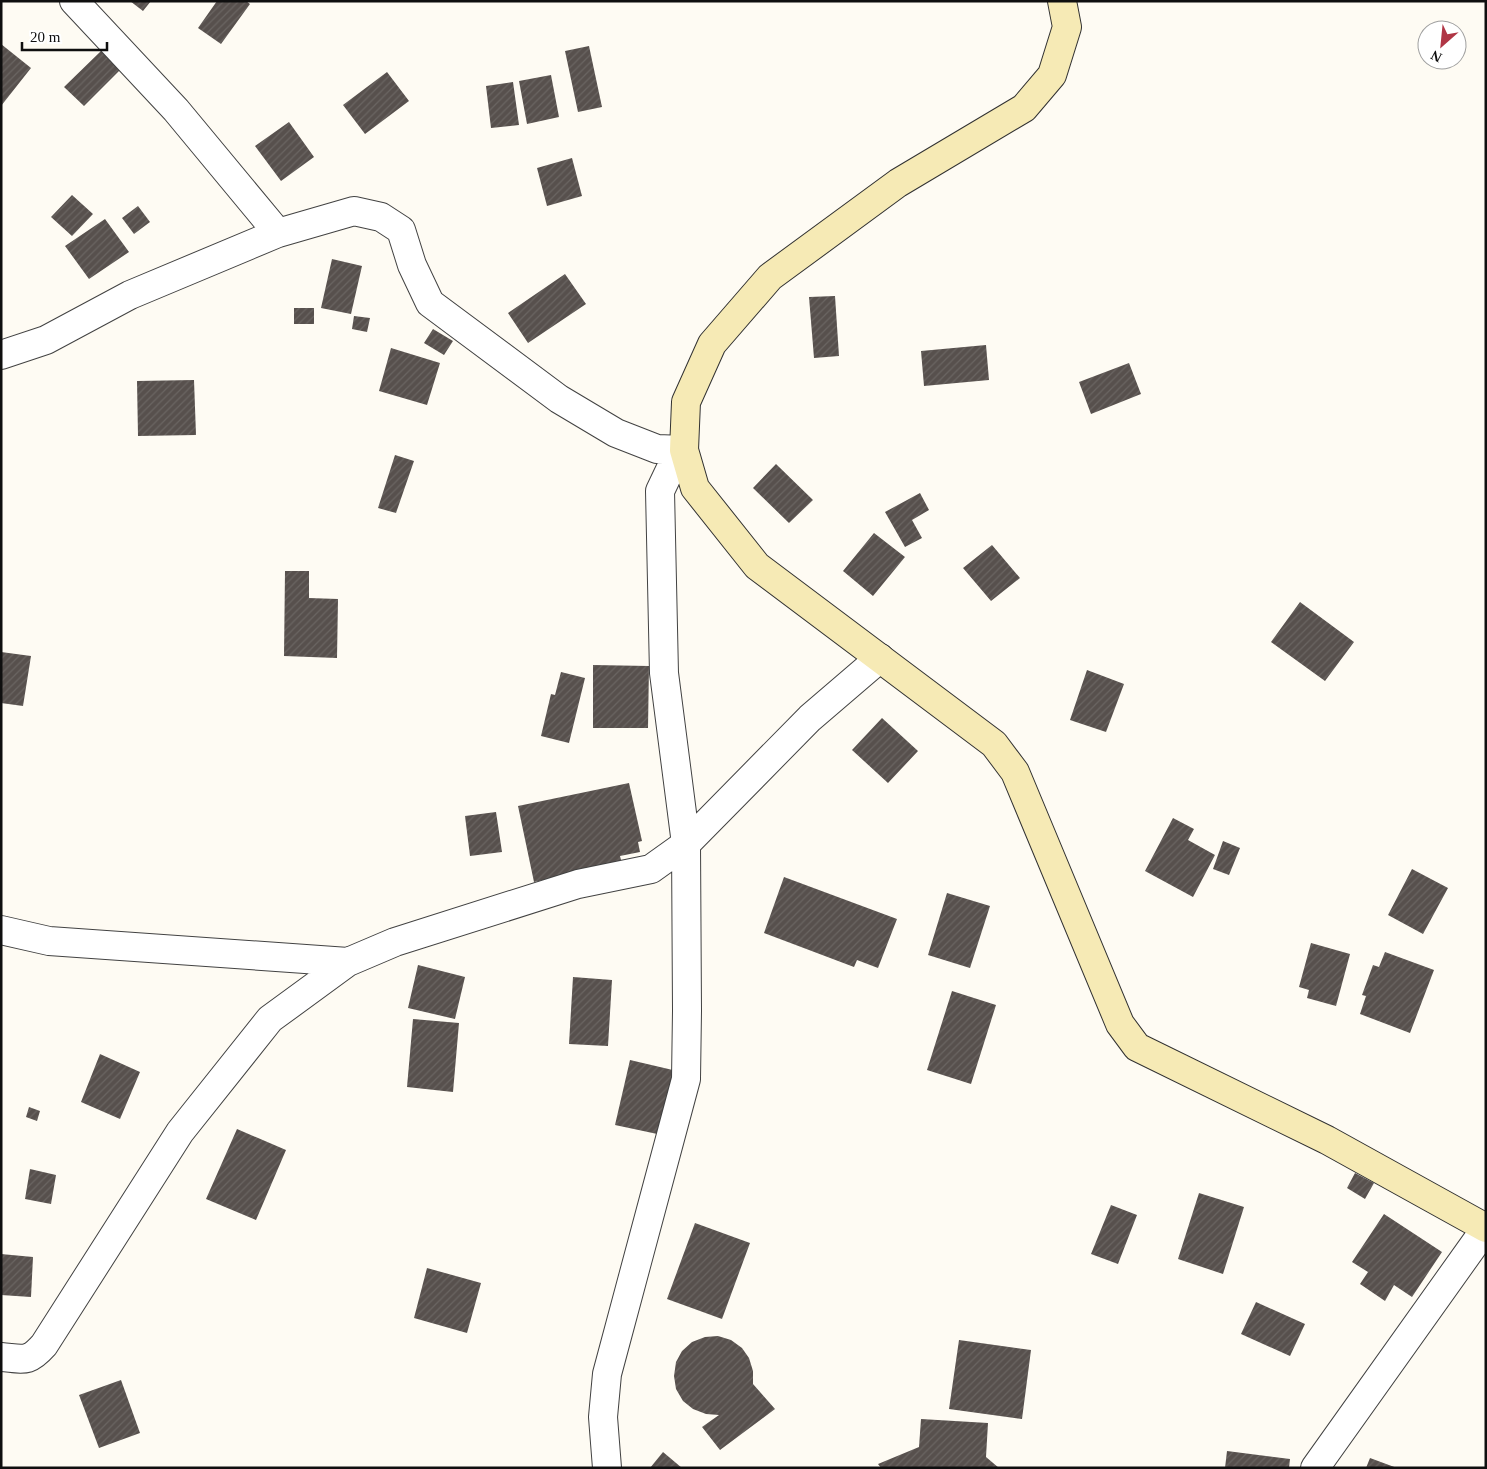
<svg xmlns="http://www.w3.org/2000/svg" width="1487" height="1469" viewBox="0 0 1487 1469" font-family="'Times New Roman',serif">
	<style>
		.building { fill: url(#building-hatch) }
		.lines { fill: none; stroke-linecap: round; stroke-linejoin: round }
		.street-casing { stroke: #424242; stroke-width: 30 }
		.secondary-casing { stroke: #313131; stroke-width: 30 }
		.street { stroke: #fff; stroke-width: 28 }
		.secondary { stroke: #f6eab5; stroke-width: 28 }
	</style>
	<defs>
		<pattern id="building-hatch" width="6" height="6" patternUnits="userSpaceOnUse" patternTransform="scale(1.25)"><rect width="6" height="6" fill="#57504d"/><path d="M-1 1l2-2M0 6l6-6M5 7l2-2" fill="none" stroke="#6a6562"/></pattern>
	</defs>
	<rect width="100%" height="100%" fill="#fefbf3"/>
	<!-- building -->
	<path class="building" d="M130,1H151L143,11Z
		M217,1H246L250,4L221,44L198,28Z
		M1,44L31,68L1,106Z
		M589,46L602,107L578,112L565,51Z
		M101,51L120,70L84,106L64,87Z
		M387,72L409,101L365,134L343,105Z
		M551,75L559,117L527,124L519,81Z
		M513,82L519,125L491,128L486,86Z
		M289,122L314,157L281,181L255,146Z
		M572,158L582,196L547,206L537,168Z
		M72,195L93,214L72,236L51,217Z
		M138,206L150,222L134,234L122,218Z
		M105,219L129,252L89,279L65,246Z
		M332,259L362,266L351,314L321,308Z
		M565,274L586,304L528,343L508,313Z
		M835,296L839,356L814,358L809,297Z
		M294,308H314V324H294Z
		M354,316L370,318L367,332L352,329Z
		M433,329L453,341L444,355L424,343Z
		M986,345L989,380L924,386L921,351Z
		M391,348L440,363L427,405L379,391Z
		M1129,363L1141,394L1091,414L1079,382Z
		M194,380L196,435L138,436L137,381Z
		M395,455L414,461L396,513L378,508Z
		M776,464L813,500L789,523L753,488Z
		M920,493L929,510L912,520L922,538L905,547L885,512Z
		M874,533L905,557L873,596L843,571Z
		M992,545L1020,578L991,601L963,568Z
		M285,571H309V598L338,599L337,658L284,656Z
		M1300,602L1354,642L1325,681L1271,642Z
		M1,652L31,656L23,706L1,703Z
		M593,665L649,666L648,728H593Z
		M1087,670L1124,684L1106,732L1070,720Z
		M561,672L585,678L569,743L541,736L551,694L555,695Z
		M882,718L918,751L888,783L852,750Z
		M629,783L642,841L638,842L640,852L620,856L622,864L534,882L518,806Z
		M496,812L502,852L470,856L465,816Z
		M1173,818L1194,829L1188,840L1215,855L1193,897L1145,871Z
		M1223,841L1240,848L1229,875L1213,869Z
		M1412,869L1448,888L1423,934L1388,915Z
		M784,877L897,919L878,968L857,960L854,967L764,933Z
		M947,893L990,906L970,968L928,955Z
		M1311,943L1350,954L1336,1006L1307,998L1309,990L1299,987Z
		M1385,952L1434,970L1410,1033L1360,1014L1366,996L1362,995L1373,965L1379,967Z
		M418,965L465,977L455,1019L408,1008Z
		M573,977L612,980L608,1046L569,1044Z
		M952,991L996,1005L971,1084L927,1070Z
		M413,1019L459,1023L453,1092L407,1087Z
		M100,1054L140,1072L120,1119L81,1102Z
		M630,1060L677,1071L662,1135L615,1125Z
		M29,1107L40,1111L37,1121L26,1117Z
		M237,1129L286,1150L256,1220L206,1199Z
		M30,1169L56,1175L51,1204L25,1199Z
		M1355,1173L1374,1183L1365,1199L1347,1188Z
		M1199,1193L1244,1207L1223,1274L1178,1259Z
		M1111,1205L1137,1215L1118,1264L1091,1254Z
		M1384,1214L1442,1252L1412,1297L1394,1285L1385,1301L1360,1284L1368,1272L1352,1262Z
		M695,1223L750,1243L722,1319L667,1299Z
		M1,1254L33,1257L31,1297L1,1295Z
		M427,1268L481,1283L467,1333L414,1318Z
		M1256,1302L1305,1324L1290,1356L1241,1334Z
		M718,1336L731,1340L742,1348L749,1358L753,1371V1384L775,1409L720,1450L702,1427L719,1415L706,1414L693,1409L683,1401L676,1389L674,1376L676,1362L682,1351L692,1342L705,1337Z
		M959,1340L1031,1350L1022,1419L949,1409Z
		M121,1380L140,1433L99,1448L79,1395Z
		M921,1419L988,1423L986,1457L999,1468H881L878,1464L919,1447Z
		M1227,1451L1290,1459L1289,1468H1225Z
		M663,1452L682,1468H650Z
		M1370,1458L1397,1468H1366Z"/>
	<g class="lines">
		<!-- street casing -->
		<g class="street-casing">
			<path id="street" d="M74,1L176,110L278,233
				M1,355L46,340L130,295L278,233L354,211L381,217L401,230L412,265L430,303L559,399L616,433L657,449L684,450
				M1,930L49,941L348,962
				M1,1357C24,1359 28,1363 44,1345L180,1132L270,1019L348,962L395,942L578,884L651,869L686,844L810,718L880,658
				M607,1468L603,1417L607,1374L686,1079L687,1011L686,844L664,673L660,491L670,470L684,450
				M1315,1468L1486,1228"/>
		</g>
		<!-- secondary casing -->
		<g class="secondary-casing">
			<path id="secondary" d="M1062,1L1067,27L1052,75L1024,108L898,183L770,277L712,344L686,402L684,450L695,488L757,566L994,744L1015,772L1120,1024L1137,1047L1327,1140L1486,1228"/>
		</g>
		<!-- street -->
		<use href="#street" class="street"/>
		<!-- secondary -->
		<use href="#secondary" class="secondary"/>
	</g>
	<!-- border -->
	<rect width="1487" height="1469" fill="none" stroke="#0f0f0f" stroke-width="5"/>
	<!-- north arrow -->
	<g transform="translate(1442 45) rotate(207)"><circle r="24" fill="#ffffff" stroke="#9f9f9f"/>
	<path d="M0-4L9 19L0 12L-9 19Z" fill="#b03645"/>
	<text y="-8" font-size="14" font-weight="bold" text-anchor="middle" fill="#0f0f0f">N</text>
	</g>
	<!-- scale -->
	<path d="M22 42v8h85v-8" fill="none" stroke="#0f0f0f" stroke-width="2.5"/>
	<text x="30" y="42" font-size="15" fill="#0f0f0f" stroke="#ffffff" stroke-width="4" paint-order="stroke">20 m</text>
</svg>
